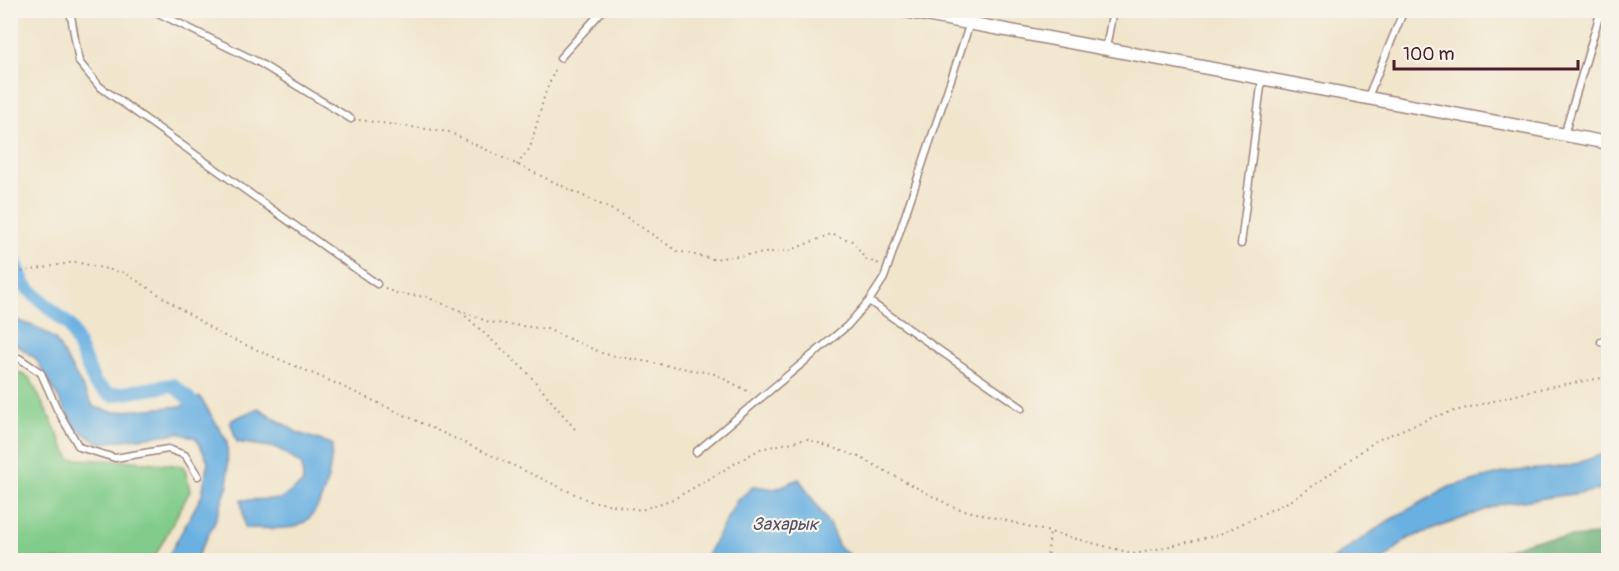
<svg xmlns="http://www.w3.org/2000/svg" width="1619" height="571" viewBox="0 0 1619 571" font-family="Pangolin,sans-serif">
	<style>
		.green { fill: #81cc8a; stroke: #66765a; stroke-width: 1.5 }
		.forest { fill: #68b076; stroke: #596850; stroke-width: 1.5 }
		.water { fill: #6ab1e1; stroke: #5a6886; stroke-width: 1.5 }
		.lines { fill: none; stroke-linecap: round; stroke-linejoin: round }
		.canal { stroke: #6ab1e1; stroke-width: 14 }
		.lane-casing { stroke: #9e827c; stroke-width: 9 }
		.street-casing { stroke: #9e827c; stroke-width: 15 }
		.path { stroke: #9e827c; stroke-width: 2; stroke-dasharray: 1.5 4.5; stroke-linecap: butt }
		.lane { stroke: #fff; stroke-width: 6 }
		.street { stroke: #fff; stroke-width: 12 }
		.labels { text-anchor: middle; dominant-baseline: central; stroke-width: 4.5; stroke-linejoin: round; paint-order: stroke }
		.water-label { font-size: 18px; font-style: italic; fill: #55526b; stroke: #f7f3e8 }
	</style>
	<rect width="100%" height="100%" fill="#f7f3e8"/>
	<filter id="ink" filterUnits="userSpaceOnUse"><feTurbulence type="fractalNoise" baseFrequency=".0167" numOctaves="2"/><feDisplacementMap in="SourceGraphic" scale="12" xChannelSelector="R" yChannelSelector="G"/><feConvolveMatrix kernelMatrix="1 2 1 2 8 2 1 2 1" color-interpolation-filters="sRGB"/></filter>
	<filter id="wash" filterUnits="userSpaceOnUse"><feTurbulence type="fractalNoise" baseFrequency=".008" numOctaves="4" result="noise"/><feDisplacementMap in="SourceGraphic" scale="24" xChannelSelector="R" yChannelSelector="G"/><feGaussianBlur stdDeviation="1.35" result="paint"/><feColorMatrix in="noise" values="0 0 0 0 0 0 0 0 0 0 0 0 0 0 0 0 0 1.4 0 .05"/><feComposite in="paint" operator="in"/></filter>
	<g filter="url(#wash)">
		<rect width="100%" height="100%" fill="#f1e5cc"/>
		<!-- green -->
		<path class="green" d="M10,369L30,378L70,459L135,461L184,466L190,491L153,560H11Z"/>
		<!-- forest -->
		<path class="forest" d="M1608,534V560H1475L1534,540Z"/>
		<!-- water -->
		<path class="water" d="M11,318L38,328L55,339L94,407L113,412L182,406L200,397L227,441L228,485L214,524L195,560H168L170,553L202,495L208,461L196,438L178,433L100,443L76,429L36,359L14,343H11Z
			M258,408L298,433L332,444C332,468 323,517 297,526C287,530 257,528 245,528L241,500L281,499L303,483L302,465L277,448L237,442L230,421Z
			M1608,452V489L1501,504L1407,539L1383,560H1331L1388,521L1449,487L1507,472L1570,466Z
			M799,479L829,524L839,547L856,560H699L706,557L736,502L754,486L775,489Z"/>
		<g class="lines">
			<!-- canal -->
			<path class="canal" d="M10,249L25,286L70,326L95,384L111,395L173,385L189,399L201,415"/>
		</g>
	</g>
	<g filter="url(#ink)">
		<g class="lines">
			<!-- lane casing -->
			<g class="lane-casing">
				<path id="lane" d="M70,10L79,62L99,86L377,284
					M152,10L258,62L351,119
					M1106,48L1113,10
					M560,58L603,10
					M1368,97L1404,10
					M1564,135L1601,10
					M1607,143L1608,157
					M1241,244L1262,78
					M869,301L1022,408
					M1601,342L1608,340
					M10,360L19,358L41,373L57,409L79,447L115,458L168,449L185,455L198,476
					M696,452L847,326L869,301L884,278L970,23L966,10"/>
			</g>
			<!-- street casing -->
			<g class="street-casing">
				<path id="street" d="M899,10L1608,143"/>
			</g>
			<!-- path -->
			<path class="path" d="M359,120L449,132L623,215L677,251L713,259L791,250L831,234L852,241L865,259L880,264
				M517,165L530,148L545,94L556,67
				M10,274L75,262L125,273L220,334L335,383L590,501L641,510L676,498L760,449L807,439L859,457L953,507L1135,554L1218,535L1296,498L1377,440L1436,416L1543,388L1608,377
				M385,288L395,293L426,297L489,322L547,329L604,354L715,374L751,393
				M461,312L527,372L575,429
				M1047,560L1050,532"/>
			<!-- lane -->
			<use href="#lane" class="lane"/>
			<!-- street -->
			<use href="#street" class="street"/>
		</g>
	</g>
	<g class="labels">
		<!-- water labels -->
		<g class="water-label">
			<text x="785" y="524">Захарык</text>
		</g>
	</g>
	<!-- margin -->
	<rect width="1619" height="571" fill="none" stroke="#f7f3e8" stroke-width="36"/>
	<!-- scale -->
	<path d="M1394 60v9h184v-9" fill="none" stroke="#4a1f2b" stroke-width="3"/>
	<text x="1403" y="60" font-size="18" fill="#4a1f2b" stroke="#f7f3e8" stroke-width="4.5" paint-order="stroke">100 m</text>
</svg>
